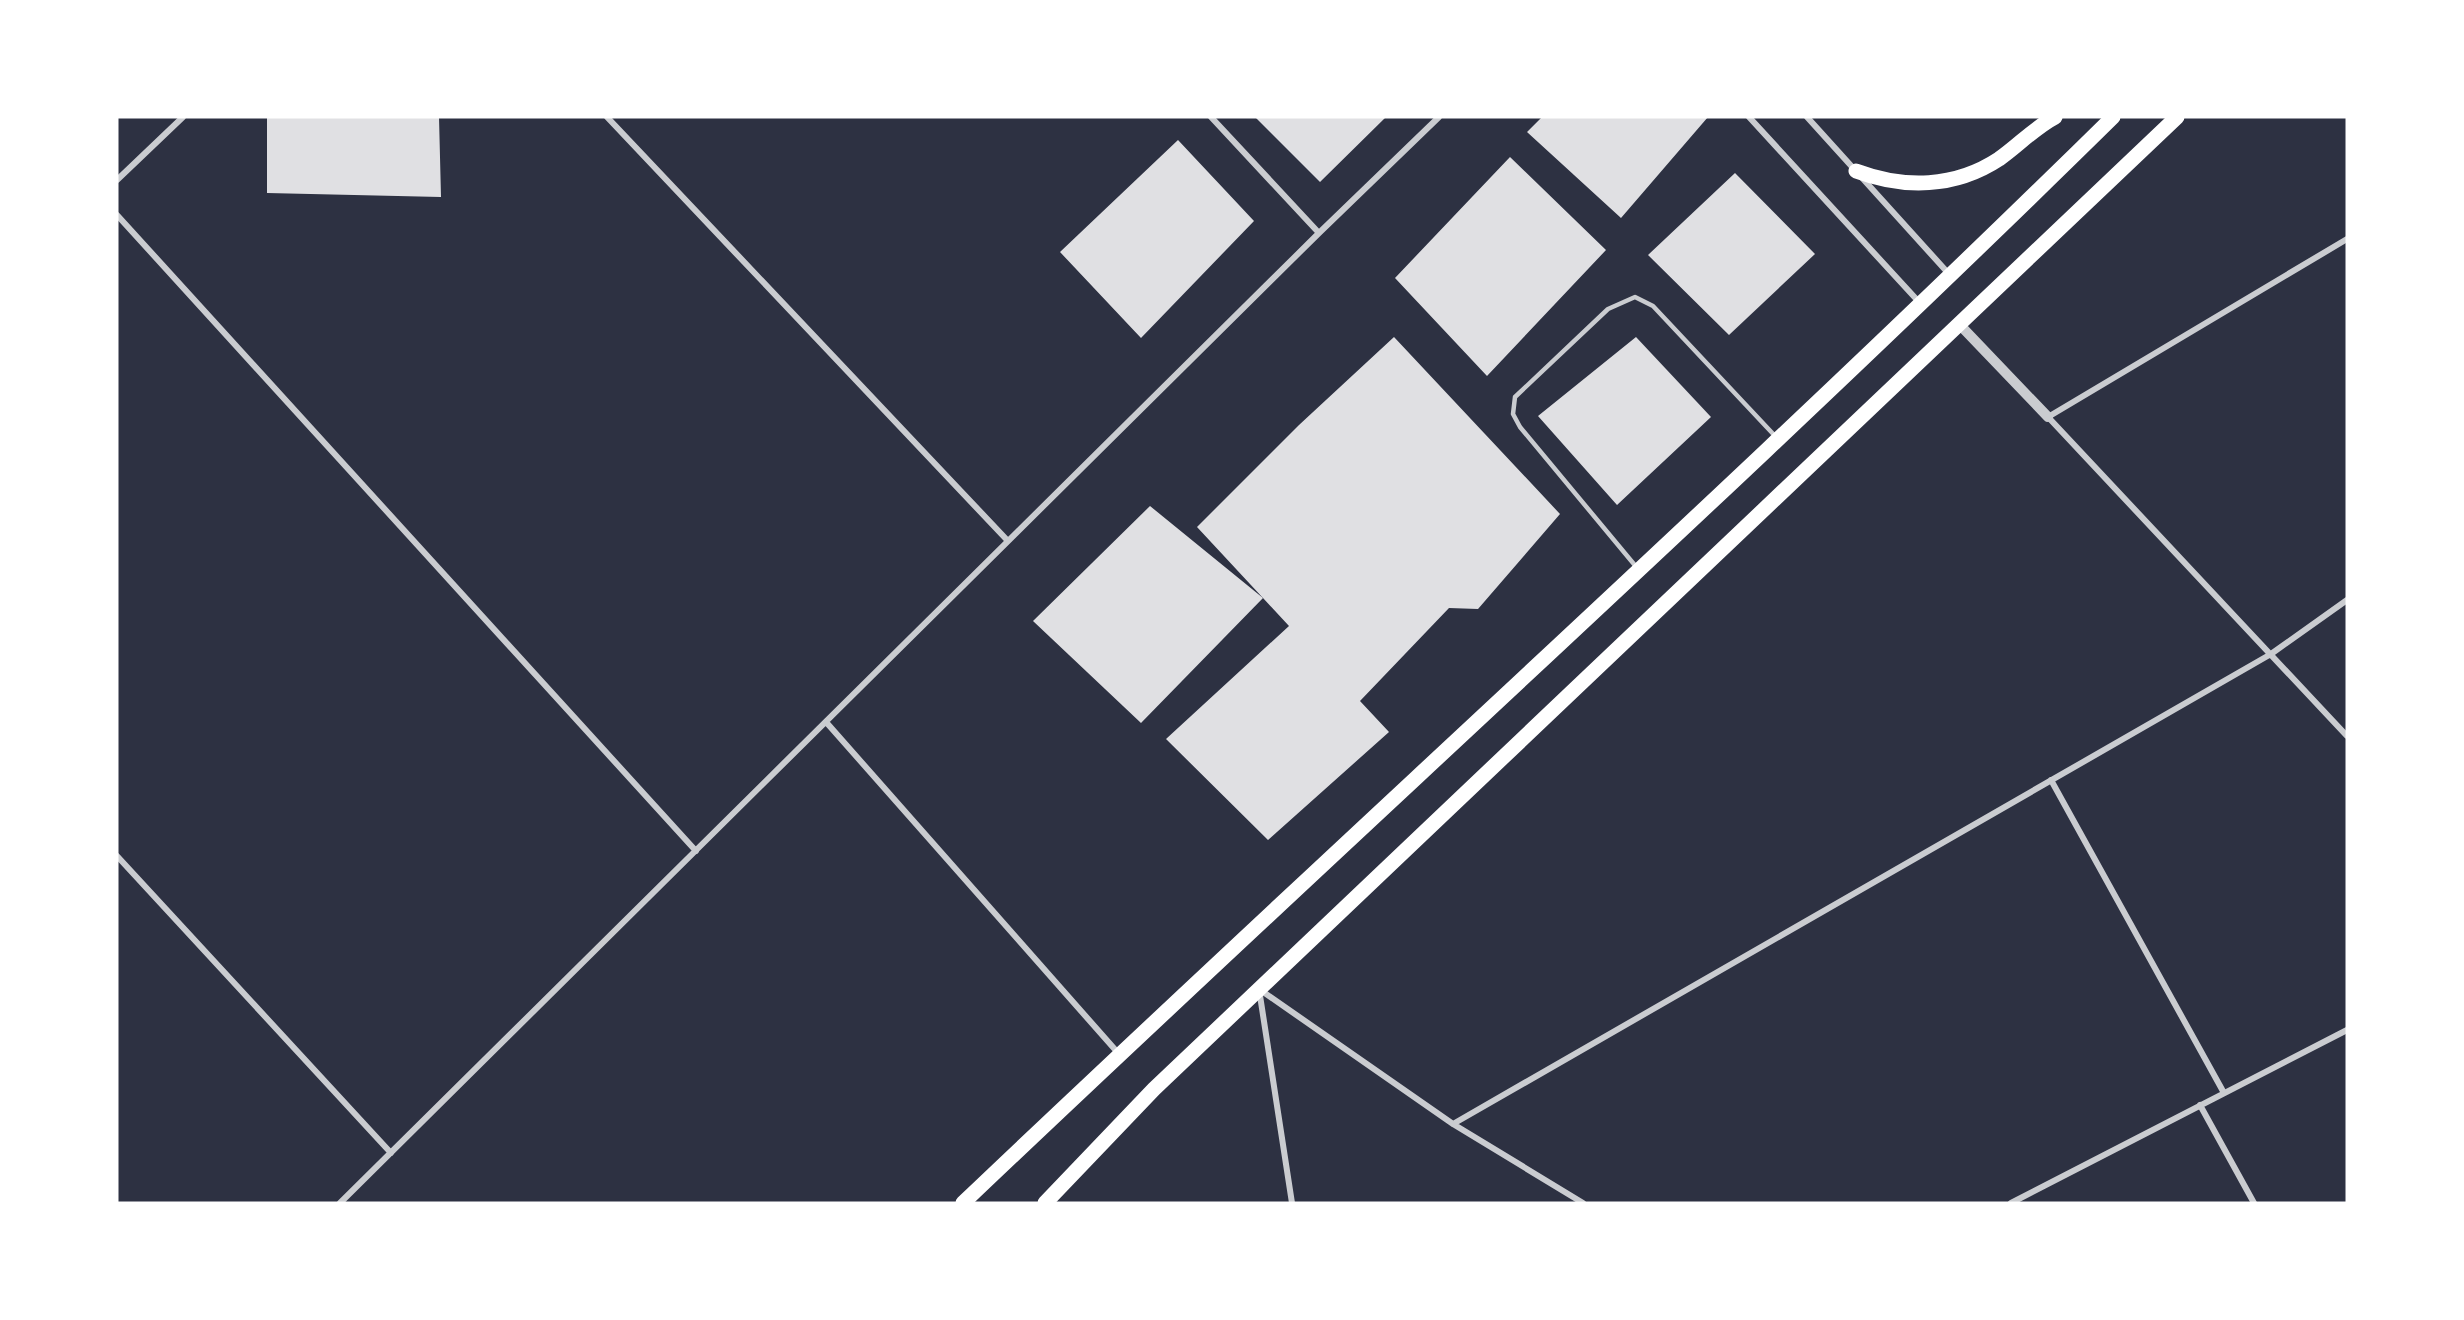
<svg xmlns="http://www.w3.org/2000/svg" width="2464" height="1320" viewBox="0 0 2464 1320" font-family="'Asap Condensed',sans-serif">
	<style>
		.building { fill: #e0e0e3 }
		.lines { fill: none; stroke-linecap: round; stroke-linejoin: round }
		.service { stroke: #caccd0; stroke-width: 4.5 }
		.minor { stroke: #caccd0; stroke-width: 6 }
		.tertiary { stroke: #caccd0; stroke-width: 10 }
		.primary { stroke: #fff; stroke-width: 15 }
	</style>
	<rect width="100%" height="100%" fill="#2d3142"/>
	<!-- building -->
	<path class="building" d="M267,117H439L441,197L267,193Z
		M1255,117H1386L1320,182Z
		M1542,117H1708L1621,218L1527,132Z
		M1178,140L1254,221L1141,338L1060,252Z
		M1510,157L1606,250L1487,376L1395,278Z
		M1735,173L1815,254L1729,335L1648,255Z
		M1394,337L1560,514L1478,609L1449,608L1360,701L1389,732L1268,840L1166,739L1289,626L1263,598L1141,723L1033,621L1150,506L1263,598L1197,527L1299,425Z
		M1636,337L1711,417L1617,505L1538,416Z"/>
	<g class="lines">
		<!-- service -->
		<path class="service" d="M1638,569L1520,427L1513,414L1515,397L1608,309L1635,297L1653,306L1776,437"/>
		<!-- minor -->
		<path class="minor" d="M607,117L1008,541
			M1211,117L1319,233
			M1749,117L1919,302
			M1807,117L1949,274
			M117,180L183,117
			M117,215L696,851
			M2347,239L2048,417L2347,736
			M826,722L1119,1054
			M2051,780L2224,1093
			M117,856L391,1153
			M2200,1105L2254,1203
			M1453,1124L2271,654L2347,600
			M340,1203L1319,233L1439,117
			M1292,1203L1259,989L1453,1124L1583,1203
			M2011,1203L2347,1030"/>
		<!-- tertiary -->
		<path class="tertiary" d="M1959,324L2048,417"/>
		<!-- primary -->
		<path class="primary" d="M1856,171C1904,189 1955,188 1999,159C2019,145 2034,128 2055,117
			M963,1203C1345,839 1737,487 2113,117
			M1045,1203L1154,1089L2177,117"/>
	</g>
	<!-- border -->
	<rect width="2464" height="1320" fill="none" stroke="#ffffff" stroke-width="237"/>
</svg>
